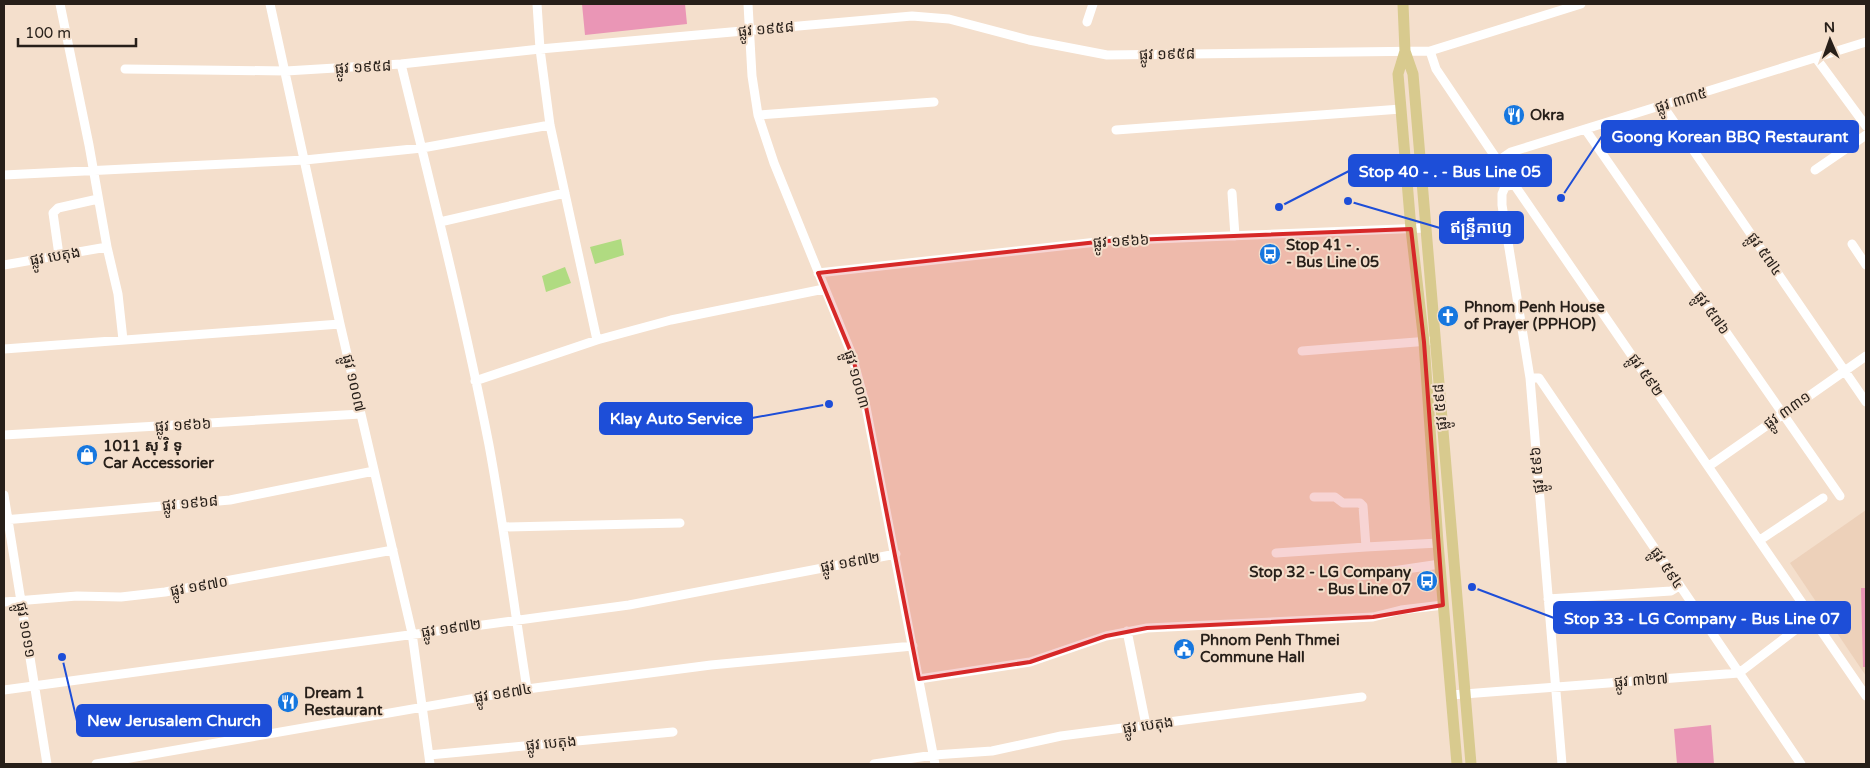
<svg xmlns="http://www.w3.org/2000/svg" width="1870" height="768" viewBox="0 0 1870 768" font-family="'Varela Round','Noto Sans Khmer',sans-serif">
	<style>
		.built { fill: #edd1ba }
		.green { fill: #ea96b6 }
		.water { fill: #b0db81 }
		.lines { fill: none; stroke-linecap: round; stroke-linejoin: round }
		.minor { stroke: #fff; stroke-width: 9 }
		.major { stroke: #d8ca8e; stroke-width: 11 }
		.marked { fill: #d62828; fill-opacity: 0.2; stroke: #d62828; stroke-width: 4; stroke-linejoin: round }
		.labels { text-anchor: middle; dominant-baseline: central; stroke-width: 4; stroke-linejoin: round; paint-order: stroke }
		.street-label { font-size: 15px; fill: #271f19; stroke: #f4dfcc }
		.poi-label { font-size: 15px; font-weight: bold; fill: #271f19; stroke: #f4dfcc; text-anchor: start }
		.leader { fill: none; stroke: #1d4ed8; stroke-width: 2 }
		.callout-dot { fill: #1d4ed8; stroke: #f4dfcc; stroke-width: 2 }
		.callout { fill: #1d4ed8; stroke: #1d4ed8; stroke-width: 2 }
		.callout-label { font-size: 16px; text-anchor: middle; font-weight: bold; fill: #fff }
	</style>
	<rect width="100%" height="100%" fill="#f4dfcc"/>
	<!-- built -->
	<path class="built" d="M1866,510V676L1790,563Z"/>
	<!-- green -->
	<path class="green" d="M582,4H685L687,24L585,35Z
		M1861,588H1866V667H1863Z
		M1711,725L1714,764H1677L1674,729Z"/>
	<!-- water -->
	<path class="water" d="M621,239L624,255L595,264L590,247Z
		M565,267L571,283L546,292L542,276Z"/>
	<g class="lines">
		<!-- minor -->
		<path class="minor" d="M60,4L89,145L107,247L118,294L123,340
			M270,4L340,324L412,633L430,764
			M537,4L540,49L550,125L597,340
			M748,4L752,76L758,115L774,163L852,355L866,407L935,764
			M1087,22L1093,4
			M1430,51L1436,69L1498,161L1866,696
			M1816,58L1866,126
			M401,64C432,191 464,317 489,445C504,526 514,607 527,689
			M125,69L286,71L401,64L540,49L912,16L949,19L1029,40L1107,55L1430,51L1581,4
			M1663,106L1866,402
			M758,115L934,102
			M1585,129L1840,496
			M1116,130L1401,109
			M1498,161L1511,152L1866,42
			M1815,170L1866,135
			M4,175L305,160L422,148L550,125
			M1514,184L1505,187L1502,194V205L1530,378L1562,764
			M1232,193L1235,236
			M440,222L565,193
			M1852,244L1866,265
			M59,255L53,213L58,208L98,199
			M4,265L107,247
			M818,273L1106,241L1425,228
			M4,349L340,324
			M1302,351L1429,341
			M1530,378H1539L1801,764
			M475,381L597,340L671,320L824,289
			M4,435L361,414
			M1709,466L1866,356
			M4,495L47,764
			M1314,497H1335L1343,503H1360L1363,506L1366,547L1438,543
			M4,520L230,500L374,471
			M503,527L680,523
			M1760,540L1823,498
			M1276,553L1366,547
			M1359,576L1440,564
			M1548,599L1671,591L1679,586
			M4,602L77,596L121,597L165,592L393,550
			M1127,631L1146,725
			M919,679L1030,662L1106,636L1147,628L1373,617L1401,610L1443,605
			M4,690L629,605L896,554
			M1451,695L1739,673L1812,617
			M429,755L673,732
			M96,764L527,689L711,665L913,646
			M874,764L934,755L992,751L1061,736L1362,697"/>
		<!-- major -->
		<path class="major" d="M1403,4L1405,51L1413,74L1471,764
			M1405,51L1398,74L1401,109L1411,229L1424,342L1438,543L1457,764"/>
	</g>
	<!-- marked area -->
	<path class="marked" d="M1411,229L1424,342L1443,605L1373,617L1147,628L1106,636L1030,662L919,679L866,407L852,355L818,273L1106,241Z"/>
	<!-- icons -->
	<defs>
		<g id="restaurant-disc" transform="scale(1.125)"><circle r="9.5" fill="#1677df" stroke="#f4dfcc"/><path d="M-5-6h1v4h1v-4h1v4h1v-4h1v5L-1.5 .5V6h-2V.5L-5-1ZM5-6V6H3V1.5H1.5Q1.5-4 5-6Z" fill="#fff"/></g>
		<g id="bus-disc" transform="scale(1.125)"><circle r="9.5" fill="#1677df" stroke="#f4dfcc"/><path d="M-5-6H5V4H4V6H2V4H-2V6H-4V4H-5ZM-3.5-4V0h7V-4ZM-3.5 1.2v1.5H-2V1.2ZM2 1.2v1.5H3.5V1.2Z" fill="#fff"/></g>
		<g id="church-disc" transform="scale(1.125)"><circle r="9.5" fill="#1677df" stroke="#f4dfcc"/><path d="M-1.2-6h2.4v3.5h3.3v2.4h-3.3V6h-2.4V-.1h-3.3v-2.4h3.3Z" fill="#fff"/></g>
		<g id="shop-disc" transform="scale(1.125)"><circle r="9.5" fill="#1677df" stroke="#f4dfcc"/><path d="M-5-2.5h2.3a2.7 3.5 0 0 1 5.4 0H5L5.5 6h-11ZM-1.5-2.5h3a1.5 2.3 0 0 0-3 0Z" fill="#fff"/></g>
		<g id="civic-disc" transform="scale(1.125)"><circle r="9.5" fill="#1677df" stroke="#f4dfcc"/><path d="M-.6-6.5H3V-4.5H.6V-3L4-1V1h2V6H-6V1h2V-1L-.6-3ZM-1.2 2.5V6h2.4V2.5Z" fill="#fff"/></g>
	</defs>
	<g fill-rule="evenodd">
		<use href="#restaurant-disc" x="1514" y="115"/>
		<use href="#bus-disc" x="1270" y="254"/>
		<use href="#church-disc" x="1448" y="316"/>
		<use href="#shop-disc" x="87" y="455"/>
		<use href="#bus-disc" x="1427" y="581"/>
		<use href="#civic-disc" x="1184" y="649"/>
		<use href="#restaurant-disc" x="288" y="702"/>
	</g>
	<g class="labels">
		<!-- street labels -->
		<g class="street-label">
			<text transform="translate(766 29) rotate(-5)">ផ្លូវ ១៩៥៨</text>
			<text transform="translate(1167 54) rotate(-1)">ផ្លូវ ១៩៥៨</text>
			<text transform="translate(363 67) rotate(-3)">ផ្លូវ ១៩៥៨</text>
			<text transform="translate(1681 100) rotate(-17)">ផ្លូវ ៣៣៥</text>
			<text transform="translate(1121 241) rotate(-3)">ផ្លូវ ១៩៦៦</text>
			<text transform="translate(1765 254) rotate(55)">ផ្លូវ ៥៧៤</text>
			<text transform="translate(55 256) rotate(-10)">ផ្លូវ បេតុង</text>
			<text transform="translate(1712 313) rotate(54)">ផ្លូវ ៥៧៦</text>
			<text transform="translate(1646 375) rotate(55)">ផ្លូវ ៥៩២</text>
			<text transform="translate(857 379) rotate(74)">ផ្លូវ ១០០៣</text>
			<text transform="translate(354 383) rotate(77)">ផ្លូវ ១០០៧</text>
			<text transform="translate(1440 407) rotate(-95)">ផ្លូវ ៥៩៨</text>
			<text transform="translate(1787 410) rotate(-35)">ផ្លូវ ៣៣១</text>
			<text transform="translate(183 425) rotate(-3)">ផ្លូវ ១៩៦៦</text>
			<text transform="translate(1537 470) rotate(-95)">ផ្លូវ ៥៩៦</text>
			<text transform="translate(190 503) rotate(-5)">ផ្លូវ ១៩៦៨</text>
			<text transform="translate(850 562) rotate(-10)">ផ្លូវ ១៩៧២</text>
			<text transform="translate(1667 568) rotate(56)">ផ្លូវ ៥៩៤</text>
			<text transform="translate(199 586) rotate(-10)">ផ្លូវ ១៩៧០</text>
			<text transform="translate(451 628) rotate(-8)">ផ្លូវ ១៩៧២</text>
			<text transform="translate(26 630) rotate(80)">ផ្លូវ ១០១១</text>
			<text transform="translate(1641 680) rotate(-4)">ផ្លូវ ៣២៧</text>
			<text transform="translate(503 693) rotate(-9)">ផ្លូវ ១៩៧៤</text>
			<text transform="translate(1148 725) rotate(-8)">ផ្លូវ បេតុង</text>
			<text transform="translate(551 743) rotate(-5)">ផ្លូវ បេតុង</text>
		</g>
		<!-- poi labels -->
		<g class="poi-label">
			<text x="1530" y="115">Okra</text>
			<text x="1286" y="245">Stop 41 - .<tspan x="1286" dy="17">- Bus Line 05</tspan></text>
			<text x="1464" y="307">Phnom Penh House<tspan x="1464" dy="17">of Prayer (PPHOP)</tspan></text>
			<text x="103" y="446">1011 សុ វិ ទុ<tspan x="103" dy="17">Car Accessorier</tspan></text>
			<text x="1411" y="572" text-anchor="end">Stop 32 - LG Company<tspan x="1411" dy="17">- Bus Line 07</tspan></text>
			<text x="1200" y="640">Phnom Penh Thmei<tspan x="1200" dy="17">Commune Hall</tspan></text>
			<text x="304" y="693">Dream 1<tspan x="304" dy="17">Restaurant</tspan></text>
		</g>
	</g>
	<!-- callouts -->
	<path class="leader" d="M1561 198L1602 136M1279 207L1349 171M1348 201L1440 228M829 404L752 418M1472 587L1554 618M62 657L77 721"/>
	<g class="callout-dot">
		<circle cx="1561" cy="198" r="5"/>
		<circle cx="1279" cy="207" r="5"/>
		<circle cx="1348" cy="201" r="5"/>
		<circle cx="829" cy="404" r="5"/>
		<circle cx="1472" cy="587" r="5"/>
		<circle cx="62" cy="657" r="5"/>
	</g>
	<g class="callout">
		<rect x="1602" y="121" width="256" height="31" rx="5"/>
		<rect x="1349" y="155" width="202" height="31" rx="5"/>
		<rect x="1440" y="212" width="83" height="31" rx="5"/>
		<rect x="600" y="403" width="152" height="31" rx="5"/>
		<rect x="1554" y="602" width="296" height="31" rx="5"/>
		<rect x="77" y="705" width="194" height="31" rx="5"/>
	</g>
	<g class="callout-label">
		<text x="1730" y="142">Goong Korean BBQ Restaurant</text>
		<text x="1450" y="177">Stop 40 - . - Bus Line 05</text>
		<text x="1481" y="233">ឥន្ទ្រីកាហ្វេ</text>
		<text x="676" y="424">Klay Auto Service</text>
		<text x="1702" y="624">Stop 33 - LG Company - Bus Line 07</text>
		<text x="174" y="726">New Jerusalem Church</text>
	</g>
	<!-- border -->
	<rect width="1870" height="768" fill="none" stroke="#271f19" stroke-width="10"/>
	<!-- north arrow -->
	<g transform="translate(1830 40) rotate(358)" stroke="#f4dfcc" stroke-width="4" paint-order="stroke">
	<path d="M0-4L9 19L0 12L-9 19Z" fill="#271f19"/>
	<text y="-8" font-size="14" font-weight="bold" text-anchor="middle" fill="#271f19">N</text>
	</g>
	<!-- scale -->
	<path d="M18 38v8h118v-8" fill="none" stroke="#271f19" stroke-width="2.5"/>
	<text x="25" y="38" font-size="15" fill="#271f19" stroke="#f4dfcc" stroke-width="4" paint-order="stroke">100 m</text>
</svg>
